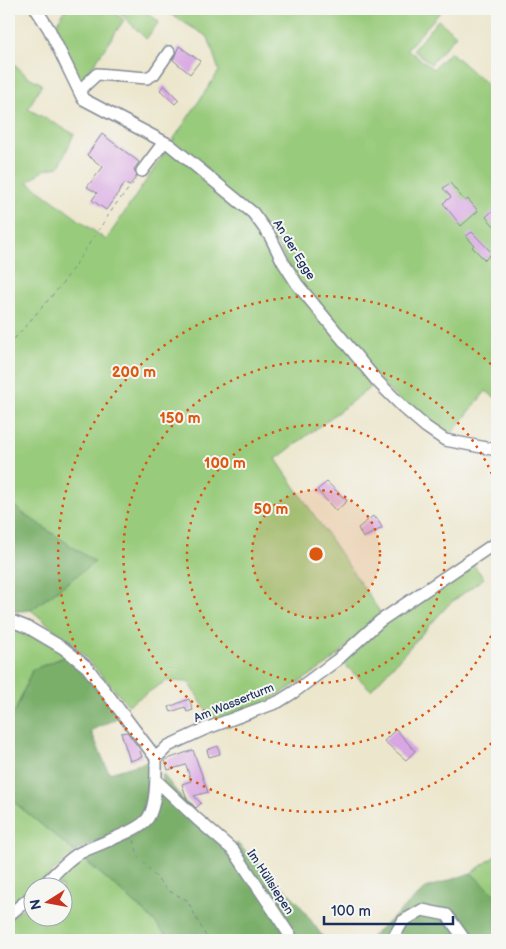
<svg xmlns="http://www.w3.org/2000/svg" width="506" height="949" viewBox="0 0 506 949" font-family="'Balsamiq Sans',sans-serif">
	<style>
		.green { fill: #99cb7b; stroke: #5a7d6c }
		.forest { fill: #7aaf6b; stroke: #4a6f64 }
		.building { fill: #d8a6e2 }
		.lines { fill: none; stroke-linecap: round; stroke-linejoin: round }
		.minor-casing { stroke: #848a95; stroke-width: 14 }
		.path { stroke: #848a95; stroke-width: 1; stroke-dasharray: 4 4; stroke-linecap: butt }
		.minor { stroke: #fff; stroke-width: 11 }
		.ring { fill: none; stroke: #de5710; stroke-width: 2.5; stroke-dasharray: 2.5 5 }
		.labels { text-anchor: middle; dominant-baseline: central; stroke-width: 4; stroke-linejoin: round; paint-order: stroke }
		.street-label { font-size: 12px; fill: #1b2f5e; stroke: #f6f6f2 }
		.centre { fill: #de5710; stroke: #f6f6f2; stroke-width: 2.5 }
		.ring-label { font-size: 15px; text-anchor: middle; font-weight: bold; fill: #de5710; stroke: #f6f6f2; stroke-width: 4; stroke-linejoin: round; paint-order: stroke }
	</style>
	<rect width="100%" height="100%" fill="#f6f6f2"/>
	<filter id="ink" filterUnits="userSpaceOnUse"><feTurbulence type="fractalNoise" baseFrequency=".02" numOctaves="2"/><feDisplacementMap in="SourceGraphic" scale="10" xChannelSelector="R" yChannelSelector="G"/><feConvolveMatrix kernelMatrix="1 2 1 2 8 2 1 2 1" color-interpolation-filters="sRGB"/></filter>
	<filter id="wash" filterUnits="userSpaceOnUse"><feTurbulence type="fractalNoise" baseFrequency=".0096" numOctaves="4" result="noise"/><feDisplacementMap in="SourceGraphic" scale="20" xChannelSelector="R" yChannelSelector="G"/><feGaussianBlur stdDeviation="1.12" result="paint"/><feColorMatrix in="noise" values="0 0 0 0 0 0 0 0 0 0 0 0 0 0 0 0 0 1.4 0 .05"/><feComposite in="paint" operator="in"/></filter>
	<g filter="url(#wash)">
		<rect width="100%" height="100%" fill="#ece6cc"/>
		<!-- green -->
		<path class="green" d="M65,9H118L115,13L124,20L79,86L56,34L57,24Z
			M125,9H144L159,22L146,39L121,14Z
			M162,9H443L407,49L433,69L450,52L497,93V399L486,391L444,443L379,381L298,282L273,238L171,143L219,71L208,37Z
			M438,20L456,35L431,64L413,50Z
			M9,59L27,76L42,84L28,109L74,134L59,167L44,170L28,182L106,240L168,148L243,208L375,384L276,459L382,615L328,664L261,706L213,722L189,682L166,681L128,705L79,650L31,610L94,562L24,514L9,501Z
			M472,563L484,578L449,604L371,690L341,661L381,625Z
			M9,623L69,655L32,670L15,712L9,711Z
			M9,798L75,852L37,886H32V891L9,910Z
			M497,855V897L471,873Z
			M80,856L144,911L171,940H9V920L32,900V916H62V886H47Z"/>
		<!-- forest -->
		<path class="forest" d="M9,501L24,514L95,562L31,610L9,612Z
			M69,655L123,715L91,731L109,773L151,761C150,773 152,788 149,800C143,827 98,840 75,852L9,798V711L15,712L32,670Z
			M163,774L182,799L232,849L237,843L297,901L325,940H171L144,911L80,856L138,833L158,800Z
			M471,873L497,896V940H368L426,888Z"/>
		<g id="blocks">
			<!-- building -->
			<path class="building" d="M179,46L200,61L190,74L173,60Z
				M164,85L179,100L175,104L160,90Z
				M102,134L139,162L134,169L137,176L129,186L125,183L106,210L92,200L97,193L87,187L103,167L87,155Z
				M450,183L465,201L468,199L478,211L461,226L443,203L451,197L443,188Z
				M493,210L497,214V229L486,217Z
				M472,232L492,253L485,260L472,247L474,245L466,236Z
				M327,482L347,501L336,511L317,490Z
				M373,516L375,519L377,518L382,528L363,538L358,528Z
				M189,699L193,710L187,712L185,707L171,712L169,707Z
				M396,729L415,751L406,760L384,741Z
				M127,732L139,748L142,757L130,761L121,733Z
				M218,746L220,754L209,757L207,750Z
				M193,750L208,792L194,796L201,803L196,808L187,799L182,784L191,781L186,765L168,770L165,760Z"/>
		</g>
	</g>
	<g filter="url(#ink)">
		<use href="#blocks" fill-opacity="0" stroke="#848a95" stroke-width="1"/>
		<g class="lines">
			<!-- minor casing -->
			<g class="minor-casing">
				<path id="minor" d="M36,9L49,29L83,99L170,145L253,213L270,236L283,262L297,284L377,381L404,408L426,427L445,440L497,450
					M79,91L97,74L147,78L154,74L169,52
					M142,171L164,142
					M9,620L29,628L63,648L87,667L156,758
					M156,780L198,820L234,851L293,940
					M42,886C53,876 64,863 76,855C93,845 139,832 148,818C157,805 156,774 156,758L168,746L205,729L278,702L294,692L337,660L380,621L497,542
					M9,915L32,896
					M392,940L403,921L422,910L447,915L465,940"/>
			</g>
			<!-- path -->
			<path class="path" d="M9,345L63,283L116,204L136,180
				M134,840L138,856L167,890L187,900L208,940"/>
			<!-- minor -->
			<use href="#minor" class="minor"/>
		</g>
	</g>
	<!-- distance rings -->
	<circle cx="316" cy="554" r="64" fill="#de5710" fill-opacity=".12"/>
	<g class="ring">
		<circle cx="316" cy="554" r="64"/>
		<circle cx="316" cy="554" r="129"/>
		<path d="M497 622A193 193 0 1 1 497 486"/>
		<path d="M497 738A258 258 0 1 1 497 370"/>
	</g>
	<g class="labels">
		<!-- street labels -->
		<g class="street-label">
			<text transform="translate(294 250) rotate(58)">An der Egge</text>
			<text transform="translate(234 703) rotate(-22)">Am Wasserturm</text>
			<text transform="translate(270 882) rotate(57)">Im Hüllsiepen</text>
		</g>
	</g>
	<circle cx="316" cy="554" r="8" class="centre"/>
	<g class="ring-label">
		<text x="134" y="377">200 m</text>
		<text x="180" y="423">150 m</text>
		<text x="225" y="468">100 m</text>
		<text x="271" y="514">50 m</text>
	</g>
	<!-- margin -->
	<rect width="506" height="949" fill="none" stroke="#f6f6f2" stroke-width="30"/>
	<!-- north arrow -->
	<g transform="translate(48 902) rotate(259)"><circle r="24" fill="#f6f6f2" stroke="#9ea6b7"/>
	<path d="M0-4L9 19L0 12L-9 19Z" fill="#c8321e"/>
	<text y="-8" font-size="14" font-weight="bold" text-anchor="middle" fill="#1b2f5e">N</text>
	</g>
	<!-- scale -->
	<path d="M324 916v8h129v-8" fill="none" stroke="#1b2f5e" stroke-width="2.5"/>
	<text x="331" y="916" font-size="15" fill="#1b2f5e" stroke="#f6f6f2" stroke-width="4" paint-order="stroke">100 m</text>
</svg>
